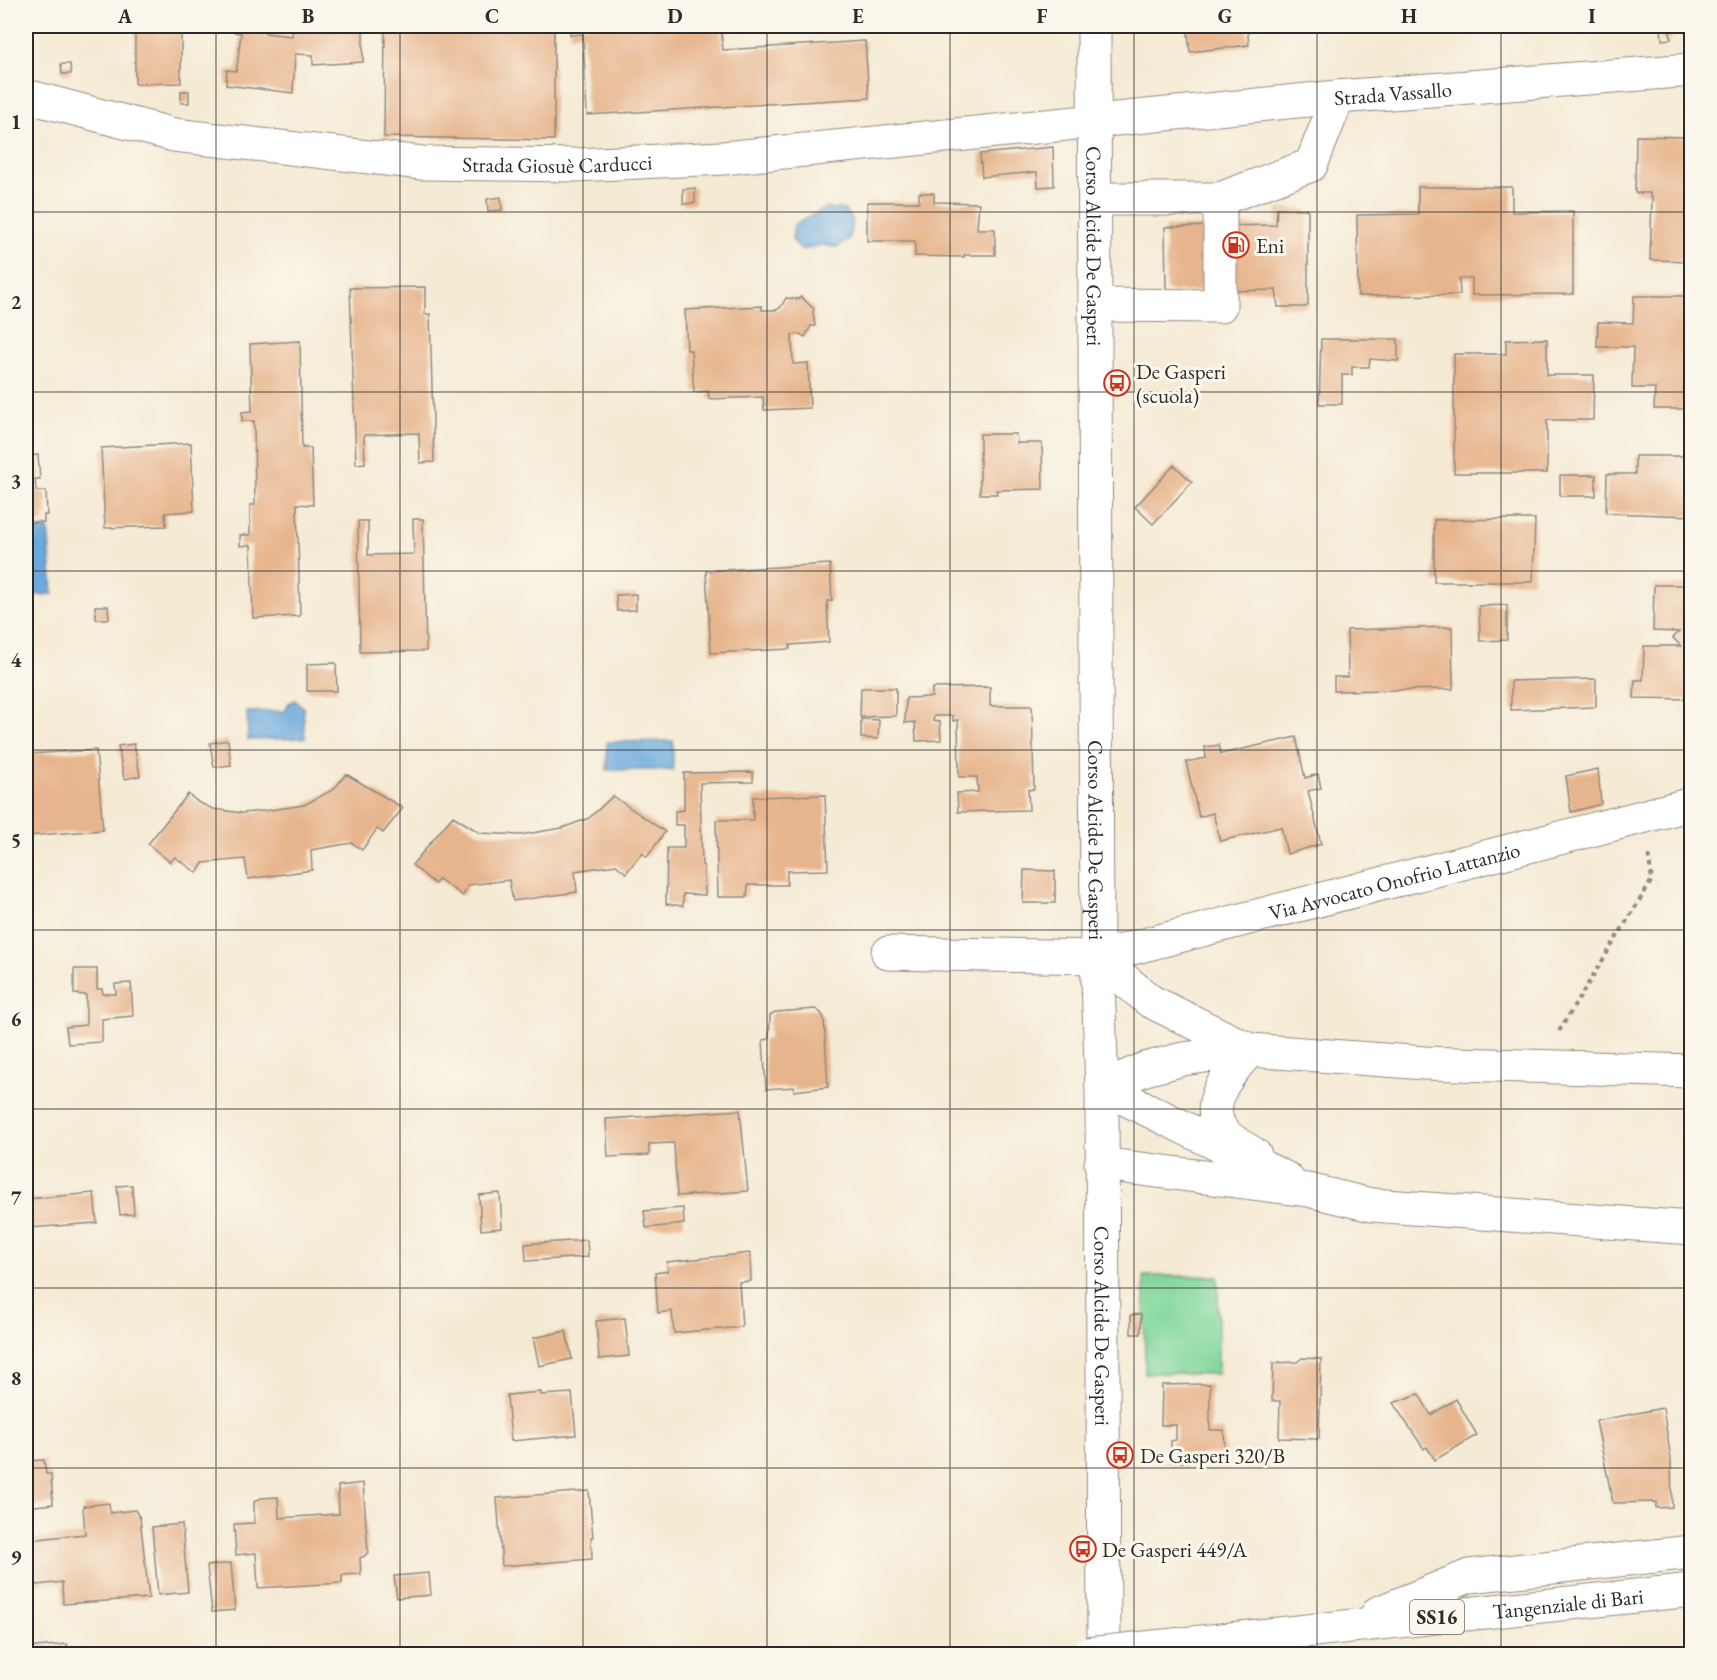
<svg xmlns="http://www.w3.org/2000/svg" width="1717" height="1680" viewBox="0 0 1717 1680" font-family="'EB Garamond',serif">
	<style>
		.green { fill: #81d79b; stroke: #568163; stroke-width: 1.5 }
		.water { fill: #6aa9dd; stroke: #4a6a84; stroke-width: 1.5 }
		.building { fill: #e7b58d }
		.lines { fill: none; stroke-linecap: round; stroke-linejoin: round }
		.minor-casing { stroke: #908a80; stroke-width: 35 }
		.highway-casing { stroke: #908a80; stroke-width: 35 }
		.path { stroke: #908a80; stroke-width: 4; stroke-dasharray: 4.5 4.5; stroke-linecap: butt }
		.minor { stroke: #fff; stroke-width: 33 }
		.highway { stroke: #fff; stroke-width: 33 }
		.highway-bridge-casing { stroke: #908a80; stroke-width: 35; stroke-linecap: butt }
		.highway-bridge { stroke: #fff; stroke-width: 33 }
		.grid { fill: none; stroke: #2b2b2b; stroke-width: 1.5; stroke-opacity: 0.55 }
		.labels { text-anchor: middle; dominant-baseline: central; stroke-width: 6; stroke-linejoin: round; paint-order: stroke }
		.shield { fill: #fbf7ec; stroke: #696865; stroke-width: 1.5 }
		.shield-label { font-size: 20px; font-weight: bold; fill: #2b2b2b }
		.street-label { font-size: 21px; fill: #2b2b2b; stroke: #fbf7ec }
		.poi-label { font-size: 21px; fill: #2b2b2b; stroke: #fbf7ec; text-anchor: start }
		.neatline { fill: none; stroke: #2b2b2b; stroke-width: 2 }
		.grid-label { font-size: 20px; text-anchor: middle; font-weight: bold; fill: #2b2b2b }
	</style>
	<rect width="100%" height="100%" fill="#fbf7ec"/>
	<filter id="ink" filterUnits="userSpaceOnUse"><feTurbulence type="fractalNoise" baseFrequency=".0167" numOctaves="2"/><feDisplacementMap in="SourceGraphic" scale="12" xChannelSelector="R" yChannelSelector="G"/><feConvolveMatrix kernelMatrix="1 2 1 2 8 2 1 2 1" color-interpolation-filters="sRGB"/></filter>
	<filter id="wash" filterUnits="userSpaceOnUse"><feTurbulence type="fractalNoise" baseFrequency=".008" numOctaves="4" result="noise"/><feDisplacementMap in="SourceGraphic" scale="24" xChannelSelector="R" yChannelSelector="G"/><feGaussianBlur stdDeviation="1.35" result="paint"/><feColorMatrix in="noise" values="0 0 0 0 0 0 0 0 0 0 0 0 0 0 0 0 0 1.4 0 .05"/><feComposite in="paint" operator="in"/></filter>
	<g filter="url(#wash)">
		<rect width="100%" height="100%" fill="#f5ead4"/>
		<!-- green -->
		<path class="green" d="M1144,1276H1218V1374L1145,1373Z"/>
		<!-- water -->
		<path class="water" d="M826,208L844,210L853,220L849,239L838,247C832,248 828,245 823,245C808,244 806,259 792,239L794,225Z
			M48,528L53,594L26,596V530Z
			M295,700L303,707L305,738L248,740L247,712L285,711L289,703Z
			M673,741V770H607V742Z"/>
		<g id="blocks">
			<!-- building -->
			<path class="building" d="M135,26H181V83L135,84Z
				M235,26H266L265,33L292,36L293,26H363V62L313,65V55L295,54L293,93L226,85L227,70L236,71L237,67L241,33L234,32Z
				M385,26H554V140L384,137Z
				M570,26H721L723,50L865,41L869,98L587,115L583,34L570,35Z
				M1187,26H1247L1249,45L1190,52Z
				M1661,26H1669L1671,39L1662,40Z
				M61,64H70L71,74H62Z
				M181,91H189V103H181Z
				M1636,136L1689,137L1688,151H1692V261L1650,260L1652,197H1650V193H1635Z
				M1053,147L1054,186L1038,187L1037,172L982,177L980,154Z
				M1418,187H1512V212L1573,211V294L1472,295V278L1459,279L1460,295L1358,296L1357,215L1418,214Z
				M695,188V203L683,204V189Z
				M919,193H934V202L979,203L977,229H995V255H964V257L915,256V241H867V202H919Z
				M501,197L502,210L488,211L487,199Z
				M1277,208L1306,209L1308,211V305L1306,307H1278L1276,290L1170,292L1166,289L1165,227L1276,225Z
				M425,287V314H430L434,462L420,463L419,433L364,435L365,463L356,464L350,288Z
				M1634,296H1689V313H1692V409H1654L1655,388H1632L1633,347H1597L1598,322L1633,323Z
				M801,297L814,309L813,313L815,326H811L805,337L800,334L792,335L793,364L808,363L810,408L764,410L763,397L709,399L708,391L694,392L691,350H687L685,310L762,306V310H776L780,308L786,298L798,299Z
				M1321,339H1398V361L1370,359L1369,367H1352V375H1342V404H1319Z
				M1547,339V375H1594L1593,420H1547V473H1454V354H1506V340Z
				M300,341L302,448H311L313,505L297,504L300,616L253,618L251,545L240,546V535H250V505H255L254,421H242V412L252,411L250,344Z
				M980,434H1016L1017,443H1042L1043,489L996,490L997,494H980Z
				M191,443L194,511L165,513L166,526L105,528L101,448Z
				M38,455L40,479H35L36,491H46L47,515H44V522L26,523V456Z
				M1635,456H1688L1687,472H1692V516L1606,513L1607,474H1635Z
				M1174,465L1192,482L1153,524L1135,507Z
				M1560,475H1596V496H1560Z
				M413,519H423L426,651L360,652L358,521H368V555L414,554Z
				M1518,519H1535L1533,582H1434V520Z
				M830,564L832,601H827L829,642L790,645V649L711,653L706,571Z
				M1654,585H1692V699L1634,698L1635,680H1643L1644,646H1681L1673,638L1679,632L1653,631Z
				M636,594V610L617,611L616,595Z
				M1507,605V640L1480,641L1479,606Z
				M95,606H108L109,619H96Z
				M1452,627L1453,689L1334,691V677H1348L1347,630Z
				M336,663L337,691H307V664Z
				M1596,679V707L1511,710V681Z
				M990,687V706H1032L1034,789L1028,790L1029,810L958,812L957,793L978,792L977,777H959L958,720L953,721V716H934L933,721L940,722L941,740L916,741L915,722L905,723L906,698L932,697V688Z
				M861,688H896V716L860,717Z
				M861,719L879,720L878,739L861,738Z
				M1296,737L1305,778L1318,774L1321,788L1308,791L1321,844L1287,854L1281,827L1220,841L1213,813L1199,817L1186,762L1206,758L1205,747L1219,745L1221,754Z
				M228,740L231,765L214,767L210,743Z
				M134,744L140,776L124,779L118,746Z
				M96,750L103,830L26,836V754Z
				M1598,769L1601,804L1571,812L1566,776Z
				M753,772V782L700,783L702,865L704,866L705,895L683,894V906L666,904L667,848H684V825H675V811L684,810V773Z
				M346,774L403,808L383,833L377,829L362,850L352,843L311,850L312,870L248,879L245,859L203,863L197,873L175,857L170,862L148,844L188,794L198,802L213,809L242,813L263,811L304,805L334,789Z
				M825,795L828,870L787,871V885H748L747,897H718L716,820H753V797Z
				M613,796L665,832L647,857L642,853L626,873L616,865L575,871L577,892L513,901L509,880L468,885L463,896L439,879L435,884L412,865L453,816L480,833L520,835L562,828L589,818Z
				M1024,870L1055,871V903H1023Z
				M74,969H97V989H102L103,994H116L115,984L131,983L133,1016L102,1019V1042L68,1044L66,1027L86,1025V995L74,994Z
				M816,1009L821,1013L824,1018L828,1087L794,1091V1087L766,1089L763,1040L769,1039L770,1015L775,1012Z
				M26,1030H31L32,1036H26Z
				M740,1110L748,1191L677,1196L674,1143L649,1144V1155L608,1157L606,1119Z
				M132,1185L134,1214L120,1215L117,1186Z
				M94,1193L97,1223L29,1228L27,1199Z
				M500,1193L502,1228L481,1230L479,1195Z
				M683,1208L684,1224L646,1228L644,1211Z
				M587,1240L588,1257L526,1261L525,1244Z
				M750,1253L751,1281L739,1282L742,1327L674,1333L672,1311L658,1313L655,1273L668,1271L667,1262Z
				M1141,1314V1334H1131V1315Z
				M625,1318L629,1356L599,1359L596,1321Z
				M566,1331L572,1359L539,1366L533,1338Z
				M1302,1358L1321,1359L1319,1439L1279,1438L1280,1401H1272L1273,1363L1297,1362Z
				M1210,1384V1430H1224L1225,1454H1201V1462H1171V1441L1176,1440V1425H1161L1162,1385Z
				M541,1392V1395L572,1393L576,1435L511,1441L507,1395Z
				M1419,1394L1431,1415L1456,1399L1477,1435L1435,1460L1427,1447L1424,1449L1393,1403Z
				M1663,1408L1671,1459L1672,1507L1656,1508V1502L1613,1503L1596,1421Z
				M44,1460L46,1474H51L53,1504L26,1507V1461Z
				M363,1483L368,1552L365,1556L360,1558L361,1574L342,1575V1583L258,1588L256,1553L236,1555L234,1524L254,1523V1502L261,1498L278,1497L279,1518L339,1514L338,1486Z
				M589,1491L593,1537H591L592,1559L502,1566L497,1498Z
				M109,1503L110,1513L135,1510L140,1518L149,1598L63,1604L62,1582L38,1585L32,1581L28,1540L85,1534L83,1506Z
				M182,1524L188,1592L158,1595L152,1527Z
				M231,1563L235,1610L212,1612L207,1566Z
				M429,1573L431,1595L397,1598L394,1576Z
				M67,1644L68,1654H26V1648Z"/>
		</g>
	</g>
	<g filter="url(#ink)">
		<use href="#blocks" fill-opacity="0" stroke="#908a80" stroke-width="1.5"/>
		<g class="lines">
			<!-- minor casing -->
			<g class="minor-casing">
				<g id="minor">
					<path id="s1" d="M1094,26L1097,957L1102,1087L1104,1654"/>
					<path id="s2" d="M26,96L174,135L422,163L576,165L723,158L1338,97L1692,70"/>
					<path d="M1220,199L1311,165L1338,97"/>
					<path d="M1095,305L1220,306V199H1095"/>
					<path id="s3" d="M888,953L1097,957L1692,804"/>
					<path d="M1097,957L1150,1001L1250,1050"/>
					<path d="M1250,1050C1232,1070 1203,1100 1221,1129C1228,1140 1245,1148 1255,1155"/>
					<path d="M1102,1087L1145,1069L1183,1059L1250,1050L1425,1063L1692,1071"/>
				</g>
			</g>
			<!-- highway casing -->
			<g class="highway-casing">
				<g id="highway">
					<path d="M1102,1087L1287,1179"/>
					<path d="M1101,1164L1308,1190L1371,1205L1692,1228"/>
					<path d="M1378,1613L1469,1576L1692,1552"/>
					<path id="s4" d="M1183,1644L1692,1590"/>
				</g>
			</g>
			<!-- path -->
			<path class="path" d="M1559,1031L1652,880L1648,852"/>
			<!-- minor -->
			<use href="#minor" class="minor"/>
			<!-- highway -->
			<use href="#highway" class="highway"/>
			<!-- highway-bridge casing -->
			<g class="highway-bridge-casing">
				<path id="highway-bridge" d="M1087,1654L1183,1644"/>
			</g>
			<!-- highway-bridge -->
			<use href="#highway-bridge" class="highway-bridge"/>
		</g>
	</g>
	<!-- grid -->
	<path class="grid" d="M216,26V1654M400,26V1654M583,26V1654M767,26V1654M950,26V1654M1134,26V1654M1317,26V1654M1501,26V1654M26,212H1692M26,392H1692M26,571H1692M26,750H1692M26,930H1692M26,1109H1692M26,1288H1692M26,1468H1692"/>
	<!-- icons -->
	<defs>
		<g id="fuel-ring" transform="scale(1.35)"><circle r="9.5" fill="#fbf7ec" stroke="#c8321e" stroke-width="1.5"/><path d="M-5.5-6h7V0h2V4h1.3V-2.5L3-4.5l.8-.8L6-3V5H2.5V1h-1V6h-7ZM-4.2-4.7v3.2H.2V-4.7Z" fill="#c8321e"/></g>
		<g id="bus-ring" transform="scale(1.35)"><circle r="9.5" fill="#fbf7ec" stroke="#c8321e" stroke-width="1.5"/><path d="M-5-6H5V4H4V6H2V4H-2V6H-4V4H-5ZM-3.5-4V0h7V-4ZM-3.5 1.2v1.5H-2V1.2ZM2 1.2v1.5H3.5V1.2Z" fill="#c8321e"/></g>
	</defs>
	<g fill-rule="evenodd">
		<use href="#fuel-ring" x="1236" y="245"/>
		<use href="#bus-ring" x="1117" y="383"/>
		<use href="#bus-ring" x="1120" y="1455"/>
		<use href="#bus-ring" x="1083" y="1549"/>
	</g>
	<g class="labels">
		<!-- shield labels -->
		<rect class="shield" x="1410" y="1600" width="54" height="34" rx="4.5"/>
		<g class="shield-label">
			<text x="1437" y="1617">SS16</text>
		</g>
		<!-- street labels -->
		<g class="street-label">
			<text stroke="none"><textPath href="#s2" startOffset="1377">Strada Vassallo</textPath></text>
			<text stroke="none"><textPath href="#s2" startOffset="538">Strada Giosuè Carducci</textPath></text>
			<text stroke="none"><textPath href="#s1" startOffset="220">Corso Alcide De Gasperi</textPath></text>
			<text stroke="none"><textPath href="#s1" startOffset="814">Corso Alcide De Gasperi</textPath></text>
			<text stroke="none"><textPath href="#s3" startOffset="516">Via Avvocato Onofrio Lattanzio</textPath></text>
			<text stroke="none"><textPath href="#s1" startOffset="1300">Corso Alcide De Gasperi</textPath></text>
			<text stroke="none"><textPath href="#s4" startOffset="387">Tangenziale di Bari</textPath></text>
		</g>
		<!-- poi labels -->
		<g class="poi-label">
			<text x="1256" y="245">Eni</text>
			<text x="1136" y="371">De Gasperi<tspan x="1136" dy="24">(scuola)</tspan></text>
			<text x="1140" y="1455">De Gasperi 320/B</text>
			<text x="1102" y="1549">De Gasperi 449/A</text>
		</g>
	</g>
	<!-- margin -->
	<rect width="1717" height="1680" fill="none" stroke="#fbf7ec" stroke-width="66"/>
	<rect x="33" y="33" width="1651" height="1614" class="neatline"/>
	<g class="grid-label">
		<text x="125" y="23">A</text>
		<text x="308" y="23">B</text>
		<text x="492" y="23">C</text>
		<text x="675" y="23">D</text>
		<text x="858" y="23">E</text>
		<text x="1042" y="23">F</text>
		<text x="1225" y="23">G</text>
		<text x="1409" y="23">H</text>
		<text x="1592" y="23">I</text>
		<text x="16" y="129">1</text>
		<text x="16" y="309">2</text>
		<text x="16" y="488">3</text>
		<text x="16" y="667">4</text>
		<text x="16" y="847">5</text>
		<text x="16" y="1026">6</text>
		<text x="16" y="1205">7</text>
		<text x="16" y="1385">8</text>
		<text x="16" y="1564">9</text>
	</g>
</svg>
